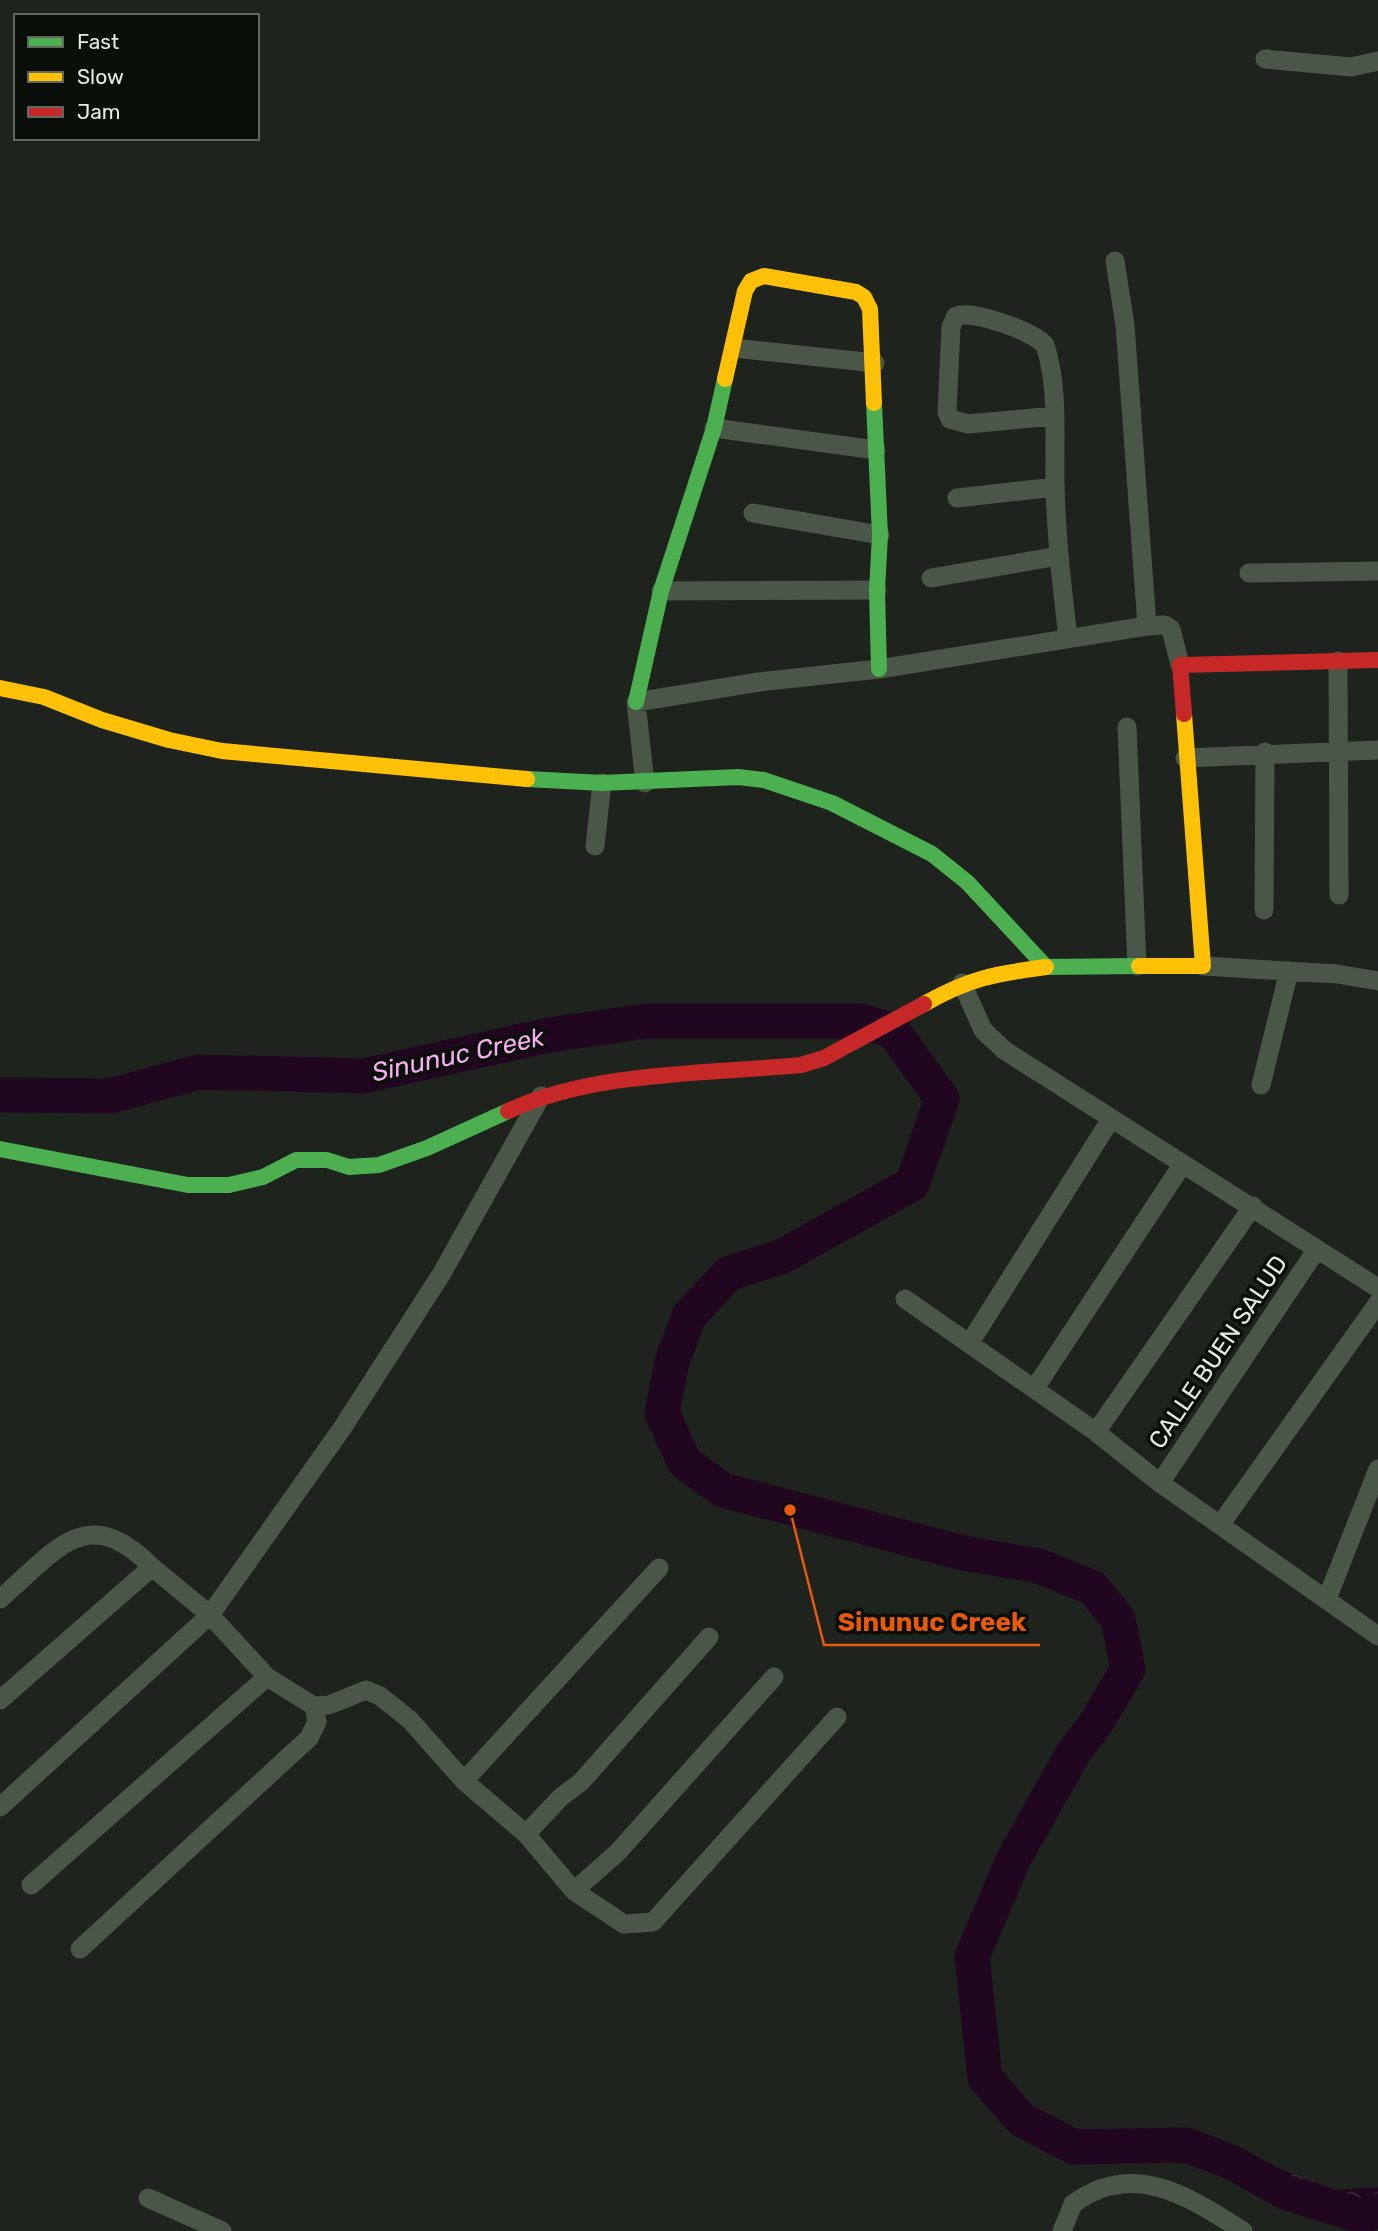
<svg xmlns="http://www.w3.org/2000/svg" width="1378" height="2231" viewBox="0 0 1378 2231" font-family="Rubik,sans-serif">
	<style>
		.water { fill: url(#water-waves) }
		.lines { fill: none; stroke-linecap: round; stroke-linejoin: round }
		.river { stroke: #210620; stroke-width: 35 }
		.street { stroke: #4a5647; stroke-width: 19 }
		.fast { stroke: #4caf50; stroke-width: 16 }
		.slow { stroke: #ffc107; stroke-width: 16 }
		.jam { stroke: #c62828; stroke-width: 16 }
		.labels { text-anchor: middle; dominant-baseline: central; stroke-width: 7; stroke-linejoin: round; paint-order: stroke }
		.street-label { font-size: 24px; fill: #e5ece4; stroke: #090e08 }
		.water-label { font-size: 26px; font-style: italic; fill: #f7aef0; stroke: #090e08 }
		.leader { fill: none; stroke: #e8590c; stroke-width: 2.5 }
		.callout-dot { fill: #e8590c; stroke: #090e08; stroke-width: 2.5 }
		.callout-label { font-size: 26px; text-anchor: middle; font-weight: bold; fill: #e8590c; stroke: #090e08; stroke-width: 7; stroke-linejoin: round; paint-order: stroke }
	</style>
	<defs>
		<pattern id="water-waves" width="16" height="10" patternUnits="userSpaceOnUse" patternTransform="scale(1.75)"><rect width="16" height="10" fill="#210620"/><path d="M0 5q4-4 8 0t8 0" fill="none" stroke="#412a40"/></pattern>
	</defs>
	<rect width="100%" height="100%" fill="#1e231d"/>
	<!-- water -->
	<path class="water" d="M1262,2162L1335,2190L1378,2187V2214L1305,2213L1254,2186Z"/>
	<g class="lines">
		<!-- river -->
		<path class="river" d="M0,1095L110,1096L199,1072L363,1076L549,1035L646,1021H861L893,1031L942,1099L912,1184L781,1257L728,1274L689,1316L672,1362L662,1413L685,1463L723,1490L963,1553L1039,1566L1093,1588L1118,1619L1128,1669L1096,1723L1074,1752L1013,1860L972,1957L985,2078L1021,2119L1074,2147L1187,2145L1233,2163L1285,2192L1361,2216L1378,2211"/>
		<!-- street -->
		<path class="street" d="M1265,59L1351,67L1378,61
			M1115,261L1125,325L1147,626L1165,625L1171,629L1180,665
			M734,348L875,363
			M1054,416L968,424L950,419L947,412L951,327L956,316C974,310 1032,331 1045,345C1059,388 1054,438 1055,483C1056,535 1062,587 1068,638
			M714,428L876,450
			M957,498L1055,487
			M753,513L880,535
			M1249,573L1378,571
			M931,578L1059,556
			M661,591L877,590
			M1338,661L1339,895
			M1127,727L1137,966
			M1185,758L1378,750
			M645,783L636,702L759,682L879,669L1147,626
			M595,846L602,783
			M1264,910L1265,752
			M1203,966L1337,974L1378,981
			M962,983L983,1030L1004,1050L1378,1288
			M1261,1085L1289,971
			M905,1299L1096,1432L1160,1483L1378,1636
			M969,1344L1111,1119
			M1035,1388L1182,1165
			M1096,1432L1253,1206
			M1160,1483L1317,1249
			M1220,1525L1378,1303
			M0,1599C55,1552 86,1500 152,1567
			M1327,1599L1378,1469
			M0,1700L152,1567L210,1615L267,1677L314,1706L317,1722L309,1738L80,1949
			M314,1706L329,1705L366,1690L380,1696L410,1720L464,1781L526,1834L574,1891L624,1924L653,1922L837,1717
			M464,1781L659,1568
			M0,1807L210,1615L343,1427L442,1273L541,1096
			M526,1834L561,1797L581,1782L709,1637
			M31,1885L267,1677
			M574,1891L618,1852L774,1677
			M148,2198L222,2231
			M1062,2231L1073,2204C1134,2159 1189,2197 1243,2231"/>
		<!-- fast -->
		<path class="fast" d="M874,403L880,535L877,590L879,669
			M636,702L661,591L714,428L725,379
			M527,779L602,783L738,777L764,780L832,803L932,854L967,882L1046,967L1139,966
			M0,1149L188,1185H229L263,1177L296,1160H327L349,1167L379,1165L427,1148L508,1111"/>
		<!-- slow -->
		<path class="slow" d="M725,379L745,291L751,281L764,276L856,292L864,297L870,309L874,403
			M0,688L44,697L102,720L169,740L222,751L527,779
			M1139,966H1203L1184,714
			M924,1004C970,978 994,974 1046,967"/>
		<!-- jam -->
		<path class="jam" d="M1184,714L1180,665L1378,660
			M508,1111C595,1071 706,1074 801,1065L824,1058L924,1004"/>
	</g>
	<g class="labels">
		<!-- street labels -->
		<g class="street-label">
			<text transform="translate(1218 1352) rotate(-56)">CALLE BUEN SALUD</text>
		</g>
		<!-- water labels -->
		<g class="water-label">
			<text transform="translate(458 1055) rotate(-12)">Sinunuc Creek</text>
		</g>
	</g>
	<!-- callouts -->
	<path class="leader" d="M790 1510L824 1645H1040"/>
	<circle class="callout-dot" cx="790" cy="1510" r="7"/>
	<g class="callout-label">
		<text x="932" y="1631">Sinunuc Creek</text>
	</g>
	<!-- legend -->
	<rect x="14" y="14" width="245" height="126" fill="#090e08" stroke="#616760" stroke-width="2"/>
	<rect x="28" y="37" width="35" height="10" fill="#4caf50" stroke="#616760" stroke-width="2"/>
	<text x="77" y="49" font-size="21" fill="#e5ece4">Fast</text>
	<rect x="28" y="72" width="35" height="10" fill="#ffc107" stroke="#616760" stroke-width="2"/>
	<text x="77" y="84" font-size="21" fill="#e5ece4">Slow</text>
	<rect x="28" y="107" width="35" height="10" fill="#c62828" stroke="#616760" stroke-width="2"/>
	<text x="77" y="119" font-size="21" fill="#e5ece4">Jam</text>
</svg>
